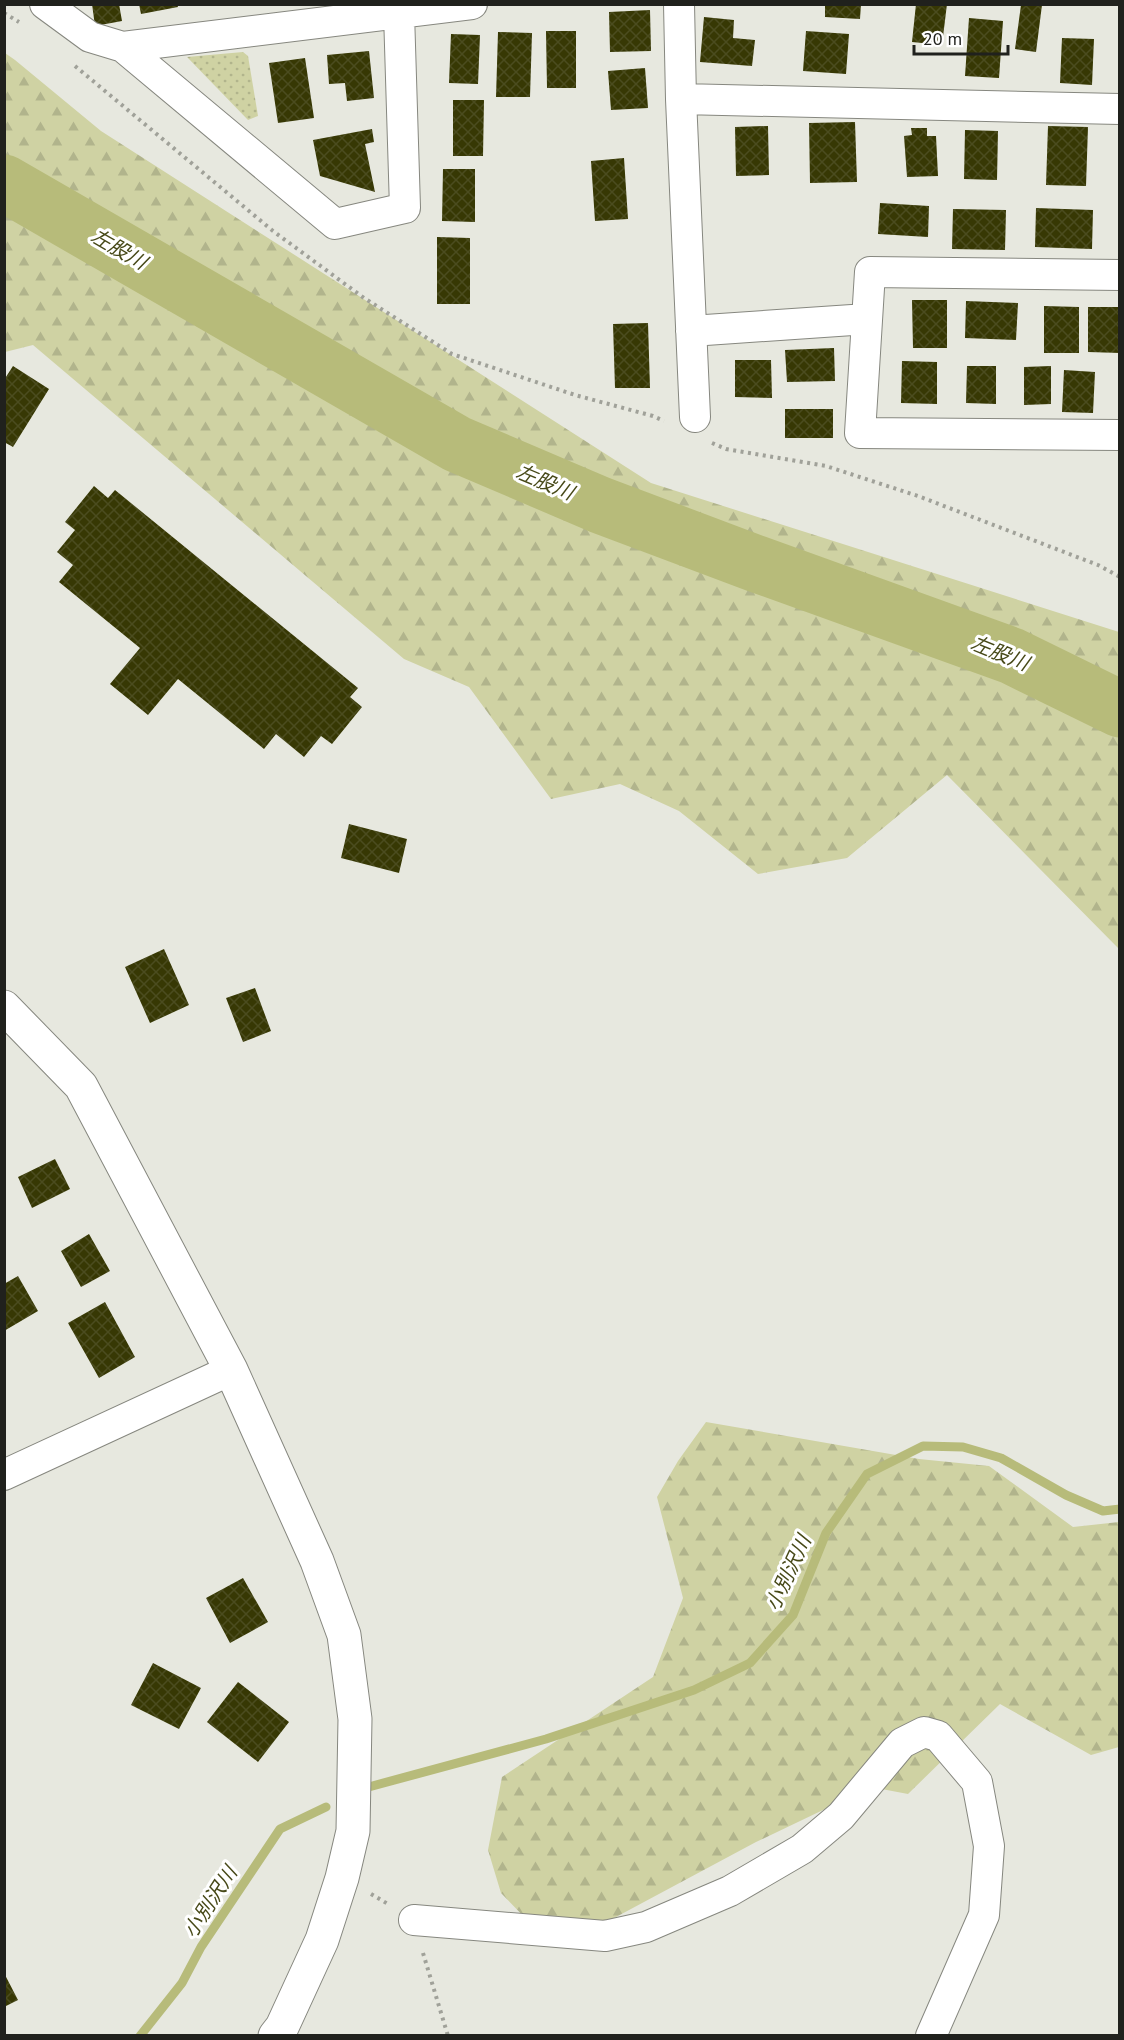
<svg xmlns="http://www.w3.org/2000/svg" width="1124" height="2040" viewBox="0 0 1124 2040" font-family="'PT Sans','Noto Sans JP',sans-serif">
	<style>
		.forest { fill: url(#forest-firs) }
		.park { fill: url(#park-dots) }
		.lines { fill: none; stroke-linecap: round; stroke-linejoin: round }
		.stream { stroke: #b7bb7a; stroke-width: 9 }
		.river { stroke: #b7bb7a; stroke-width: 57 }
		.building { fill: url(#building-cross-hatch) }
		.minor-casing { stroke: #86877f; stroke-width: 32 }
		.tertiary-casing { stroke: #86877f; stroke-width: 35 }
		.path { stroke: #a0a199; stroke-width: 4; stroke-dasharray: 3 4.5; stroke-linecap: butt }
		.minor { stroke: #fff; stroke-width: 30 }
		.tertiary { stroke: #fff; stroke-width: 33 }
		.labels { text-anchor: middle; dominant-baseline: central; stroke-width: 6; stroke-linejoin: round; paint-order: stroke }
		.water-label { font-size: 20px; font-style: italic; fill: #474918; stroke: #fff }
	</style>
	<defs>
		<pattern id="forest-firs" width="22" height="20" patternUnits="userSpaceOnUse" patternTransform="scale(1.5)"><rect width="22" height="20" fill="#cfd2a3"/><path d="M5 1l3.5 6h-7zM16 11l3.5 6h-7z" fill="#b1b48c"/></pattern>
		<pattern id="park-dots" width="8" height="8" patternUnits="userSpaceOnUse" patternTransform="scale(1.5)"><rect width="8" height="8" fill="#cfd2a3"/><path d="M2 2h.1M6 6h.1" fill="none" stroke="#b1b48c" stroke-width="1.8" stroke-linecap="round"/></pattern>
		<pattern id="building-cross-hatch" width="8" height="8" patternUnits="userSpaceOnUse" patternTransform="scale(1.5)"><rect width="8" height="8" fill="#373804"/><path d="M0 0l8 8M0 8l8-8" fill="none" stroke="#4b4c1f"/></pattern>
	</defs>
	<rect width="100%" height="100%" fill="#e7e8df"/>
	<!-- forest -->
	<path class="forest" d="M5,53L15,60L101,131L651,483L1119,632V949L947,775L847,858L758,874L679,811L620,784L551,799L469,687L404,659L33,345L5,352Z
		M706,1422L919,1459L989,1466L1073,1527L1119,1522V1747L1091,1755L1000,1704L908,1794L871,1787L756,1842L588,1932L530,1923L501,1893L488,1850L502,1777L653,1677L683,1598L657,1497L678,1461Z"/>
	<!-- park -->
	<path class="park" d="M243,52L248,56L258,116L248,120L187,57Z"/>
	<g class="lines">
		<!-- stream -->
		<path class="stream" d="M365,1788L546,1739L694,1690L750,1663L793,1615L826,1533L867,1474L923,1446L963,1447L1001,1458L1066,1495L1103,1511L1120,1509
			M140,2036L182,1983L201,1947L280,1829L326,1807"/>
		<!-- river -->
		<path class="river" d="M4,183L457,444L600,505L757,564L1012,656L1120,709"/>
	</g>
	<!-- building -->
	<path class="building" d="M92,4H119L122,21L95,26Z
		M139,4H177L178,7L141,14Z
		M825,4H861L860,19L825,17Z
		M916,4H947L942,45L912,42Z
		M1021,5H1042L1036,52L1015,49Z
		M650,10L651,51L610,52L609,12Z
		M704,17L734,20L733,38L755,40L752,66L700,62Z
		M969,18L1003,21L999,78L965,76Z
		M546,31H576V88H547Z
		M806,31L849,34L846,74L803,71Z
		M498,32L532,33L530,97H496Z
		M451,34L480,35L478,84L449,83Z
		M1062,38L1094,39L1092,85L1060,83Z
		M369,51L374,98L347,101L345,83L329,84L327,55Z
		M305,58L314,118L278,123L269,63Z
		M645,68L648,108L611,110L608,71Z
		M453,100H484L483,156H453Z
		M855,122L857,182L810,183L809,123Z
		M768,126L769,175L736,176L735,127Z
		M1048,126L1088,127L1086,186L1046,185Z
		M911,128H927V136H936L938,176L907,177L904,136L912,135Z
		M372,129L374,142L365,144L375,192L320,176L313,140Z
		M965,130L998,131L997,180L964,179Z
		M624,158L628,219L595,221L591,161Z
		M443,169H475V222L442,221Z
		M880,203L929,206L928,237L878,234Z
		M1036,208L1093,210L1092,249L1035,247Z
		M953,209L1006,210L1005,250L952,249Z
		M437,237L470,238V304H437Z
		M912,300H947V348H913Z
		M966,301L1018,303L1016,340L965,338Z
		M1044,306L1079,307V353H1044Z
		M1088,307H1120V353L1088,352Z
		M648,323L650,388H615L613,324Z
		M834,348L835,381L787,382L785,350Z
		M735,360H771L772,398L735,397Z
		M902,361L937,362V404L901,403Z
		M13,366L49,389L13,447L4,442V380Z
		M967,366H996V404L966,403Z
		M1051,366V404L1024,405V367Z
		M1064,370L1095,372L1093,413L1062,412Z
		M785,409H833V438H785Z
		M94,486L108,498L115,490L358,688L350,697L362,707L332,744L321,736L304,757L276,734L264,749L178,679L148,715L110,684L140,648L59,582L73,565L57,552L75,530L65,522Z
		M349,824L407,839L399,873L341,858Z
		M164,949L189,1005L150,1023L125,967Z
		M255,988L271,1031L243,1042L226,998Z
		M55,1159L70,1189L32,1208L18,1177Z
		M89,1234L110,1271L81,1287L61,1251Z
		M18,1276L38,1311L4,1331V1284Z
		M105,1302L135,1357L99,1378L68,1323Z
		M243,1578L268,1622L230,1643L206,1598Z
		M153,1663L201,1688L179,1729L131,1705Z
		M238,1682L289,1722L258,1762L207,1722Z
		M4,1973L18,2000L4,2007Z"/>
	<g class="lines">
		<!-- minor casing -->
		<g class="minor-casing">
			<path id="minor" d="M45,4L90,37L123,47L335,224L405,208L399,13
				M679,4L681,99L695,417
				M123,47L472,4
				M681,99L1120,109
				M1120,275L870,272L860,433L1120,435
				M691,331L867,319
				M4,1475L231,1370
				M414,1920L605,1936L646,1927L730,1891L802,1849L841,1816L902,1743L924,1732L938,1736L977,1782L989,1846L984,1915L931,2036"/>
		</g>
		<!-- tertiary casing -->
		<g class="tertiary-casing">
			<path id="tertiary" d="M4,1007L81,1086L231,1370L317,1561L344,1635L355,1719L353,1831L342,1878L322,1940L282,2027L275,2036"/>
		</g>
		<!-- path -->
		<path class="path" d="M4,13L19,22
			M75,66L273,231L364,298L452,354L575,395L653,416L664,421
			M712,443L726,449L826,466L918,496L1098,565L1120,577
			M371,1894L388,1904
			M423,1953L448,2036"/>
		<!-- minor -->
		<use href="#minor" class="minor"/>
		<!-- tertiary -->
		<use href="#tertiary" class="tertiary"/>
	</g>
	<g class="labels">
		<!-- water labels -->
		<g class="water-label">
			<text transform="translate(119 249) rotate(30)">左股川</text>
			<text transform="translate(545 482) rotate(23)">左股川</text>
			<text transform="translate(1000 653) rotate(22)">左股川</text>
			<text transform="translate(788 1573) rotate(-65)">小別沢川</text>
			<text transform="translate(210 1902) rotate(-57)">小別沢川</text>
		</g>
	</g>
	<!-- border -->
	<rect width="1124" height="2040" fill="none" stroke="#20211d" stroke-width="12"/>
	<!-- scale -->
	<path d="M914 45v9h94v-9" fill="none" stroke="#20211d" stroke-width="3"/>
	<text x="923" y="45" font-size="18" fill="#20211d" stroke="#ffffff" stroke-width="4.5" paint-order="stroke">20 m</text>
</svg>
